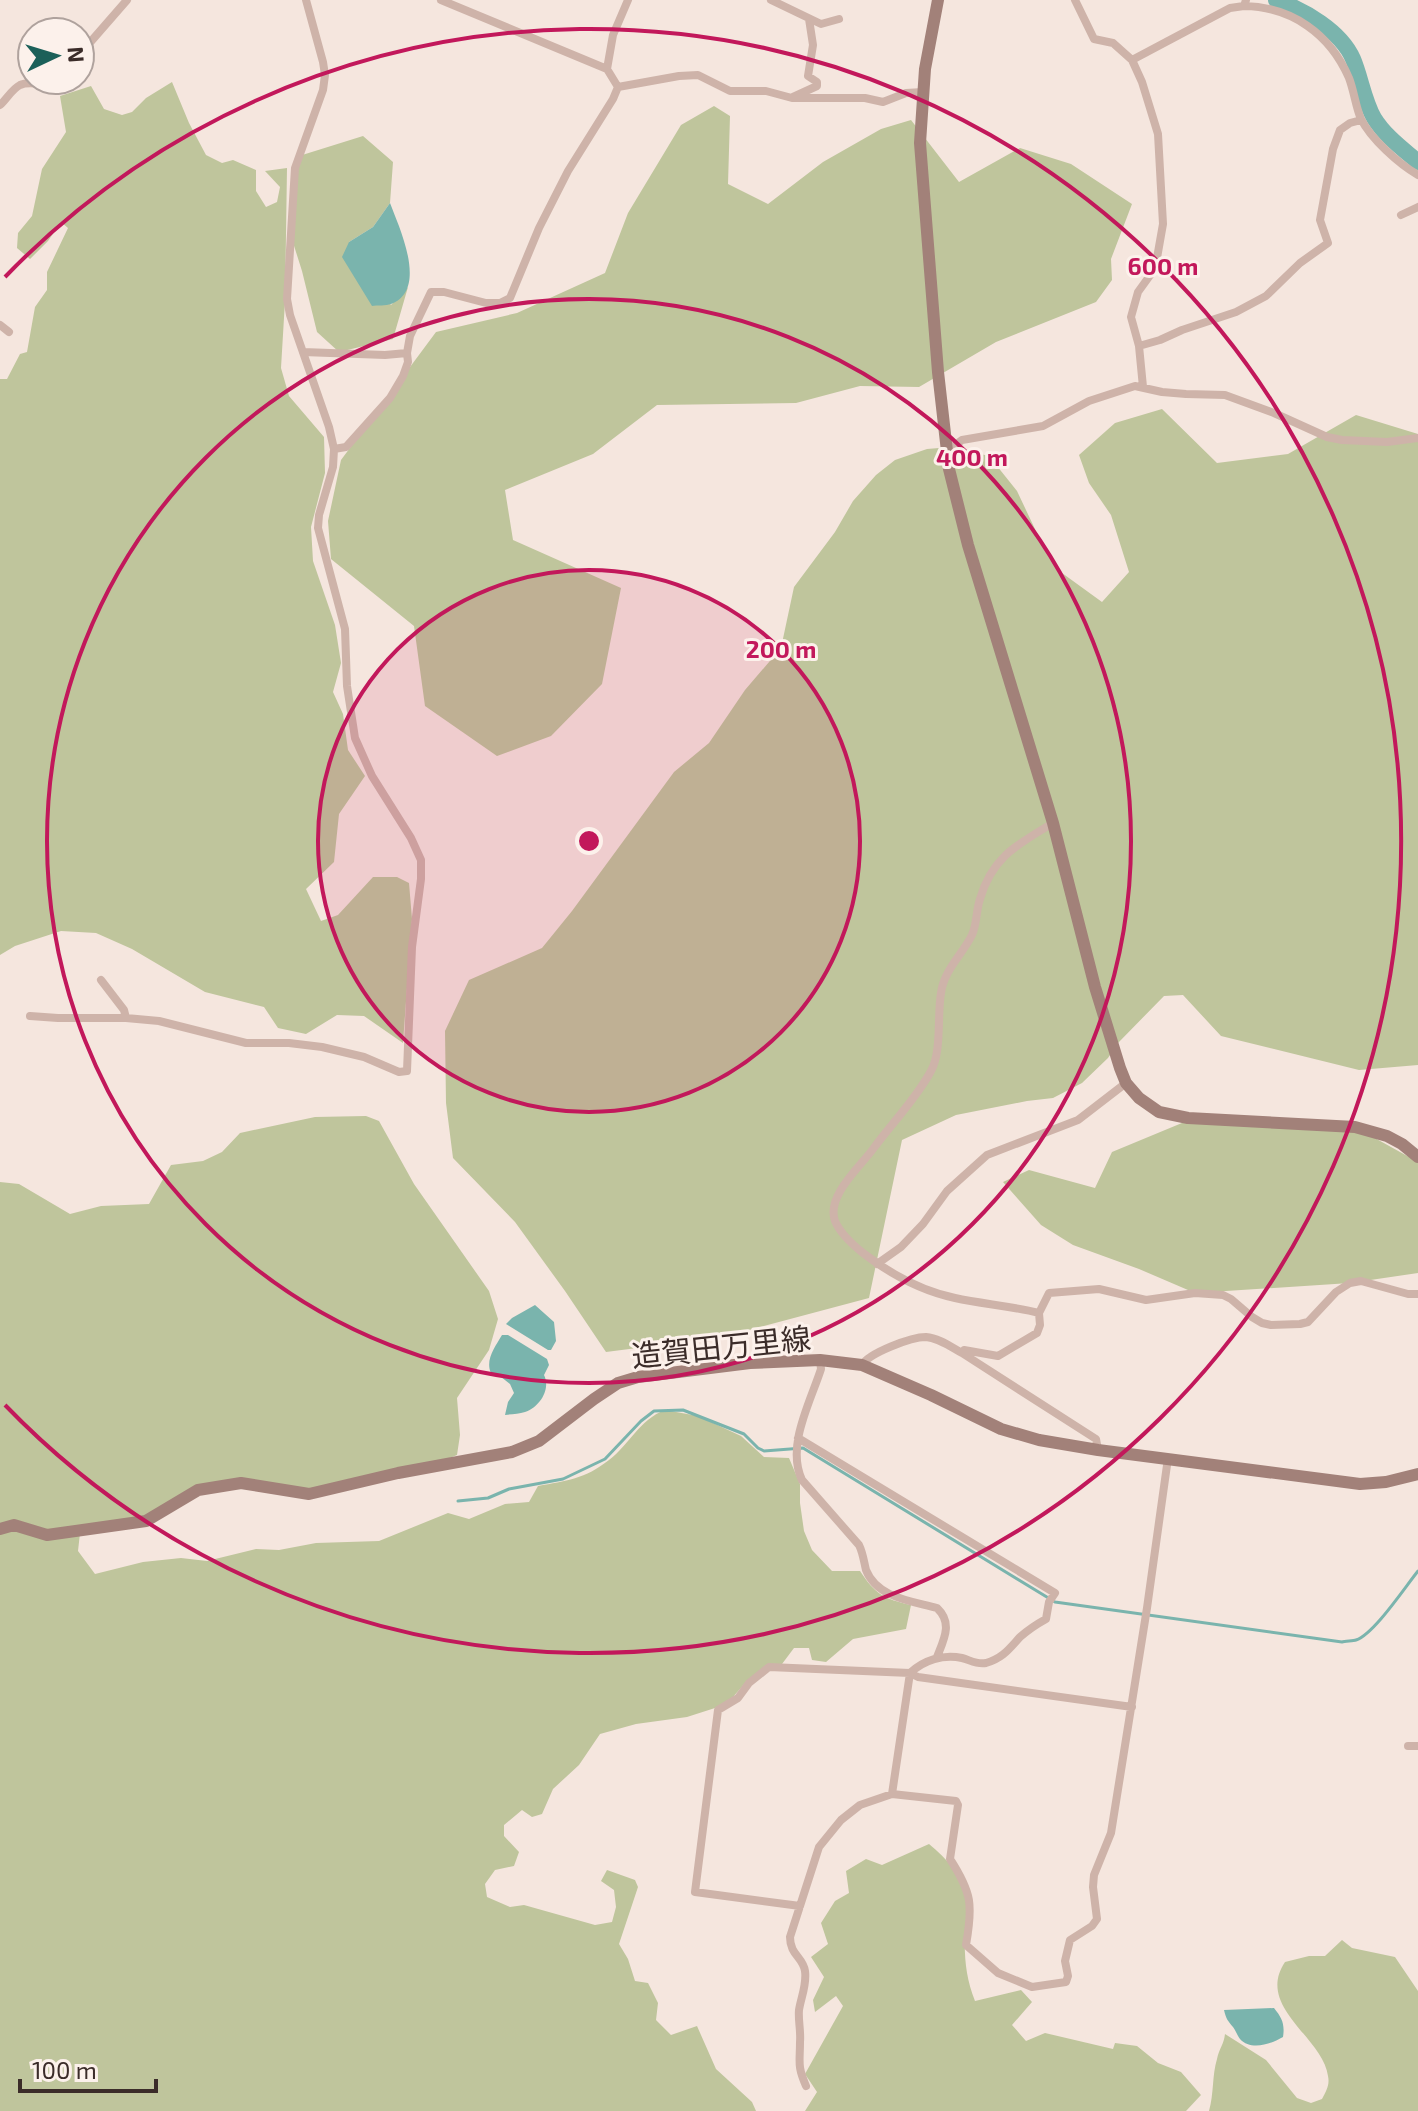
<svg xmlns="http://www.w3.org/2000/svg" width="1418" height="2111" viewBox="0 0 1418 2111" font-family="'Exo 2','Noto Sans JP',sans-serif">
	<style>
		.green { fill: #bfc59c }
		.water { fill: #7ab4ad }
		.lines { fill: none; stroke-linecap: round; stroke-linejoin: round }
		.stream { stroke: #7ab4ad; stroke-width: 3 }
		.river { stroke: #7ab4ad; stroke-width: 16 }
		.street { stroke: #ceb3a9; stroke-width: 8 }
		.secondary { stroke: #a28179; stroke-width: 12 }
		.ring { fill: none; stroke: #c2185b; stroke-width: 4 }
		.labels { text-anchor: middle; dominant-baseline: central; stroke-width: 6; stroke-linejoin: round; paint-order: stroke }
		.street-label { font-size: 30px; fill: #3b2c29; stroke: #fcf1eb }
		.centre { fill: #c2185b; stroke: #fcf1eb; stroke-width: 4 }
		.ring-label { font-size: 24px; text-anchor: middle; font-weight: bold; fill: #c2185b; stroke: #fcf1eb; stroke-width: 6; stroke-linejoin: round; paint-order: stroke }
	</style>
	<rect width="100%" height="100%" fill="#f5e6de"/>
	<!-- green -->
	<path class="green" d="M172,82L189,123L206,155L222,163L233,160L256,170V191L266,207L277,202L280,187L265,171L287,168L285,301L281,368L289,396L324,437L325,473L311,527L313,561L335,625L341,663L333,692L343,714L348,750L365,776L339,814L334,862L306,889L321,921L338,915L373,877H397L409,883L412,919L403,1043L364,1016L337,1015L306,1034L278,1028L264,1007L205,992L132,949L96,933L61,931L15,946L0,955V379H7L20,354L27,352L35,307L47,290V272L68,228L61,222L48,241L30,259L17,248L18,233L32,216L42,169L66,132L60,96L91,86L104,109L122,115L132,112L146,98Z
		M714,106L730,116L728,184L768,204L823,162L881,129L911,120L959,182L1020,148L1071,164L1132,204L1111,259L1112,280L1096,302L996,342L919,387L860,386L796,403L657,405L593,454L505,490L513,540L621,588L602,684L551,736L497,756L425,706L414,626L331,559L328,521L341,460L436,332L517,313L605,273L628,213L681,125Z
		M363,136L393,162L390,203L373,227L349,242L391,305L408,287L393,339L339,352L317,332L302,271L290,233L299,156Z
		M1162,409L1217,463L1288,454L1356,415L1418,434V1065L1359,1070L1221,1036L1183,995L1164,996L1118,1043L1108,1058L1082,1083L1053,1098L1027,1101L956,1115L902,1140L869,1298L723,1337L606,1352L565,1291L515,1222L453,1158L446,1103L445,1031L469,980L542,948L572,911L674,772L709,743L745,690L781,648L794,587L835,532L853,501L876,475L895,460L927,449L951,447L989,456L1017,491L1043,546L1062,573L1102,602L1129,572L1111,515L1089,483L1079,455L1115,423Z
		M366,1116L379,1121L414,1184L489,1291L498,1319L489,1350L457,1398L460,1435L457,1455L447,1459L309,1489L241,1479L144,1517L47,1530L0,1524V1182L19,1184L70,1214L101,1206L149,1204L171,1165L203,1161L222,1152L240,1133L315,1117Z
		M1194,1118L1355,1127L1418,1162V1273L1350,1283L1195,1293L1139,1269L1073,1245L1041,1225L1003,1182L1029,1170L1095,1188L1112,1152Z
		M665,1410L698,1416L741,1436L764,1457L789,1458L800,1484V1503L804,1531L812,1550L832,1571H860C875,1594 884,1599 911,1605L906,1629L853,1639L826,1662L812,1660L809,1648H794L782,1664L747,1681L733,1697L715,1708L687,1717L636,1724L600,1734L579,1765L553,1789L542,1814L532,1817L522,1810L504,1825V1836L519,1852L514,1866L495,1870L485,1884L487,1897L510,1907L524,1905L595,1925L612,1922L616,1907L614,1890L601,1881L607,1870L635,1880L638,1887L619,1944L628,1959L635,1981L648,1983L658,2003L656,2020L671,2035L697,2026L716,2069L752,2102L756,2111H0V1533L14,1529L80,1533L78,1551L95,1574L143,1562L181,1558L207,1561L256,1549L279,1550L316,1543L379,1541L448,1513L469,1519L505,1504L529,1502L538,1486C566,1481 585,1479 609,1460C630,1444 639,1420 665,1410Z
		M929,1844C946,1858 965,1878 967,1901C969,1911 966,1923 965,1933C964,1958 966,1978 975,2001L1021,1990L1032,2002L1012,2025L1026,2041L1045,2033L1113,2049L1115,2043L1137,2046L1158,2063L1181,2072L1201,2095L1186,2111H805L817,2092L805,2074L843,2006L836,1996L815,2012L813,2000L824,1977L811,1957L828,1944L821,1923L835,1901L849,1893L846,1871L866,1859L882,1865Z
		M1342,1940L1352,1948L1395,1957L1418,1991V2111H1209C1214,2094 1212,2075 1217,2059C1219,2049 1224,2044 1225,2034L1266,2060L1297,2098L1311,2103L1322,2099C1326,2091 1330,2085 1328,2076C1323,2037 1255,2007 1285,1962L1309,1956H1325Z"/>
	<!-- water -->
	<path class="water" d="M390,203C399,227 429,290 391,304C386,306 377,305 372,306L342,257L349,242L373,227Z
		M535,1305L554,1322L556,1341L551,1350H548L506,1324L512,1318Z
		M502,1335H508L547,1359L549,1365L544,1375C551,1389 540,1407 525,1412C519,1414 512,1414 505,1415L508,1402L514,1393L510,1384L496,1373H491C485,1360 495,1347 502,1335Z
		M1274,2008C1282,2018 1285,2024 1283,2037C1271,2044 1251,2051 1240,2039C1237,2035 1236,2031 1233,2027C1228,2021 1226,2019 1224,2010Z"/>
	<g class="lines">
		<!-- stream -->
		<path class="stream" d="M458,1501L488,1498L509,1489L563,1479L605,1459L641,1421L654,1411L683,1410L744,1434L758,1448L764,1451L803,1448L1055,1602L1342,1642C1345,1641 1353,1641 1356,1640C1374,1634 1405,1587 1418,1571"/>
		<!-- river -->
		<path class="river" d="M1276,0C1304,10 1341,31 1353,59C1361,78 1364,101 1374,118C1385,136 1403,149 1418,162"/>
		<!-- street -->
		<path class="street" d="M441,0L607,69L618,87
			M771,0L821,24L839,19
			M1075,0L1094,39L1113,43L1132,60L1142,82L1158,134L1163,224L1157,258L1151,274L1138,292L1131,317L1139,346L1143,387
			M1244,6C1292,7 1330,34 1349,78C1354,91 1356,108 1361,119C1371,139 1399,164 1418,175
			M80,54L127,0
			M1132,60L1230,8L1244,6L1246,0
			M607,69L613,35L628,0
			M618,87L679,76L698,75L730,91H766L792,98H865L883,102L906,93L923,92
			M793,97L817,86V82L808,76L813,45L809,19
			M0,105C6,100 12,89 20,85C31,80 43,88 54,80
			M1401,215L1418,207
			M0,325L9,332
			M1139,346L1160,340L1182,330L1236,312L1266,296L1300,263L1328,243L1320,220L1333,149L1340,130L1350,123L1361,120
			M303,352L385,355L407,353
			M334,449L346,447L390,398L403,376L408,362L407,353L410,336L431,292H444L486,303H500L510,298L539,228L568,171L613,99L618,87
			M945,449L954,446L962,440L1043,426L1089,401L1135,386L1162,392L1186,394L1225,395L1274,413L1327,437L1342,440L1387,442L1418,438
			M101,980L124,1010L126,1018
			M30,1016L58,1018H126L159,1021L246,1043H289L322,1047L364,1057L399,1072L407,1071L412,947L421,879V860L411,838L372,776L355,738L347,686L345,629L318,528L319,515L333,467L334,449L329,427L290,315L287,299L295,168L323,90L325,75L323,62L306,0
			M877,1264L901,1247L923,1224L947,1191L987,1155L1078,1120L1126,1083
			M1039,1313C1011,1306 983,1304 955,1298C922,1291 889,1273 863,1253C853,1245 840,1233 835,1221C826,1196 860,1167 873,1149C892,1123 916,1099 931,1071C942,1051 937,1016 941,993C944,970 962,955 972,935C977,924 976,911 980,899C992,857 1018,844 1053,823
			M962,1353L964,1350L998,1356L1037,1333L1040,1325L1039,1313L1049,1293L1099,1289L1146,1300L1195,1293L1223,1295L1231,1299L1252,1317L1262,1323L1271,1325L1300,1324L1308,1322L1336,1292L1350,1283L1361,1281L1408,1294H1418
			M820,1360L821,1369C810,1403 786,1446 802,1480L859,1545C863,1553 864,1562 866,1570C877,1598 912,1601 937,1608C953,1623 944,1639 937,1657
			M862,1365C869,1353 911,1337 926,1337C939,1338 951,1347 962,1353L1096,1439L1098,1450
			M798,1438L1055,1593L1049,1602L1046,1619C1037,1624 1028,1630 1020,1637C1009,1649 1003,1658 986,1663C977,1665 970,1660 962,1658C943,1654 924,1660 910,1673L892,1794
			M1408,1746H1418
			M800,1906L695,1892L718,1710L738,1698L749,1683L769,1667L910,1673L918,1677L1132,1707
			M806,2086C797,2065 800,2063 800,2042C801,2031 798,2020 799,2010C801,1997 807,1985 805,1971C803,1957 790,1955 790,1937L819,1847L841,1820L860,1805L892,1794L956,1801L958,1805L950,1859C972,1893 973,1905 966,1945L998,1973L1032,1987L1066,1982L1068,1976L1065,1961L1070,1940L1092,1926L1097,1919L1093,1887L1094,1875L1111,1833L1147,1608L1168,1458"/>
		<!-- secondary -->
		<path class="secondary" d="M938,0L925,69L920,143L938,372L949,469L968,545L1053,823L1095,987L1120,1068L1126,1083L1139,1098L1159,1112L1188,1118L1355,1127L1387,1136L1402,1144L1418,1157
			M0,1529L14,1525L47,1535L146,1521L198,1490L241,1483L309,1494L398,1473L512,1452L539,1441L594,1399L618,1383L638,1377L750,1363L820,1360L862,1365L931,1395L1001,1429L1039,1440L1098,1450L1360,1484L1386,1482L1418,1474"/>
	</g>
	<!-- distance rings -->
	<circle cx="589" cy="841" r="271" fill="#c2185b" fill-opacity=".12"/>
	<g class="ring">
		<circle cx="589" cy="841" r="271"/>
		<circle cx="589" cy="841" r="542"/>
		<path d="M5 277A812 812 0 1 1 5 1405"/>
	</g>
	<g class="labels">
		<!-- street labels -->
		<g class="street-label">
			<text transform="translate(721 1346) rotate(-6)">造賀田万里線</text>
		</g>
	</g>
	<circle cx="589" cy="841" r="12" class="centre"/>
	<g class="ring-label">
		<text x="1163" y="275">600 m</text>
		<text x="972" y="466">400 m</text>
		<text x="781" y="658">200 m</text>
	</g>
	<!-- north arrow -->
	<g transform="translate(56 56) rotate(86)"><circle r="38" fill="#fcf1eb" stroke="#afa29d" stroke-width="2"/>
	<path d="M0-6L14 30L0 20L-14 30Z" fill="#1b6059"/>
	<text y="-12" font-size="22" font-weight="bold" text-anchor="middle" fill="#3b2c29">N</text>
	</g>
	<!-- scale -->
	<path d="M20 2079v12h136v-12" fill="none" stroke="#3b2c29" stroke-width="4"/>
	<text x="32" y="2079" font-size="24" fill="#3b2c29" stroke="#fcf1eb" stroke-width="6" paint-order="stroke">100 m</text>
</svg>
